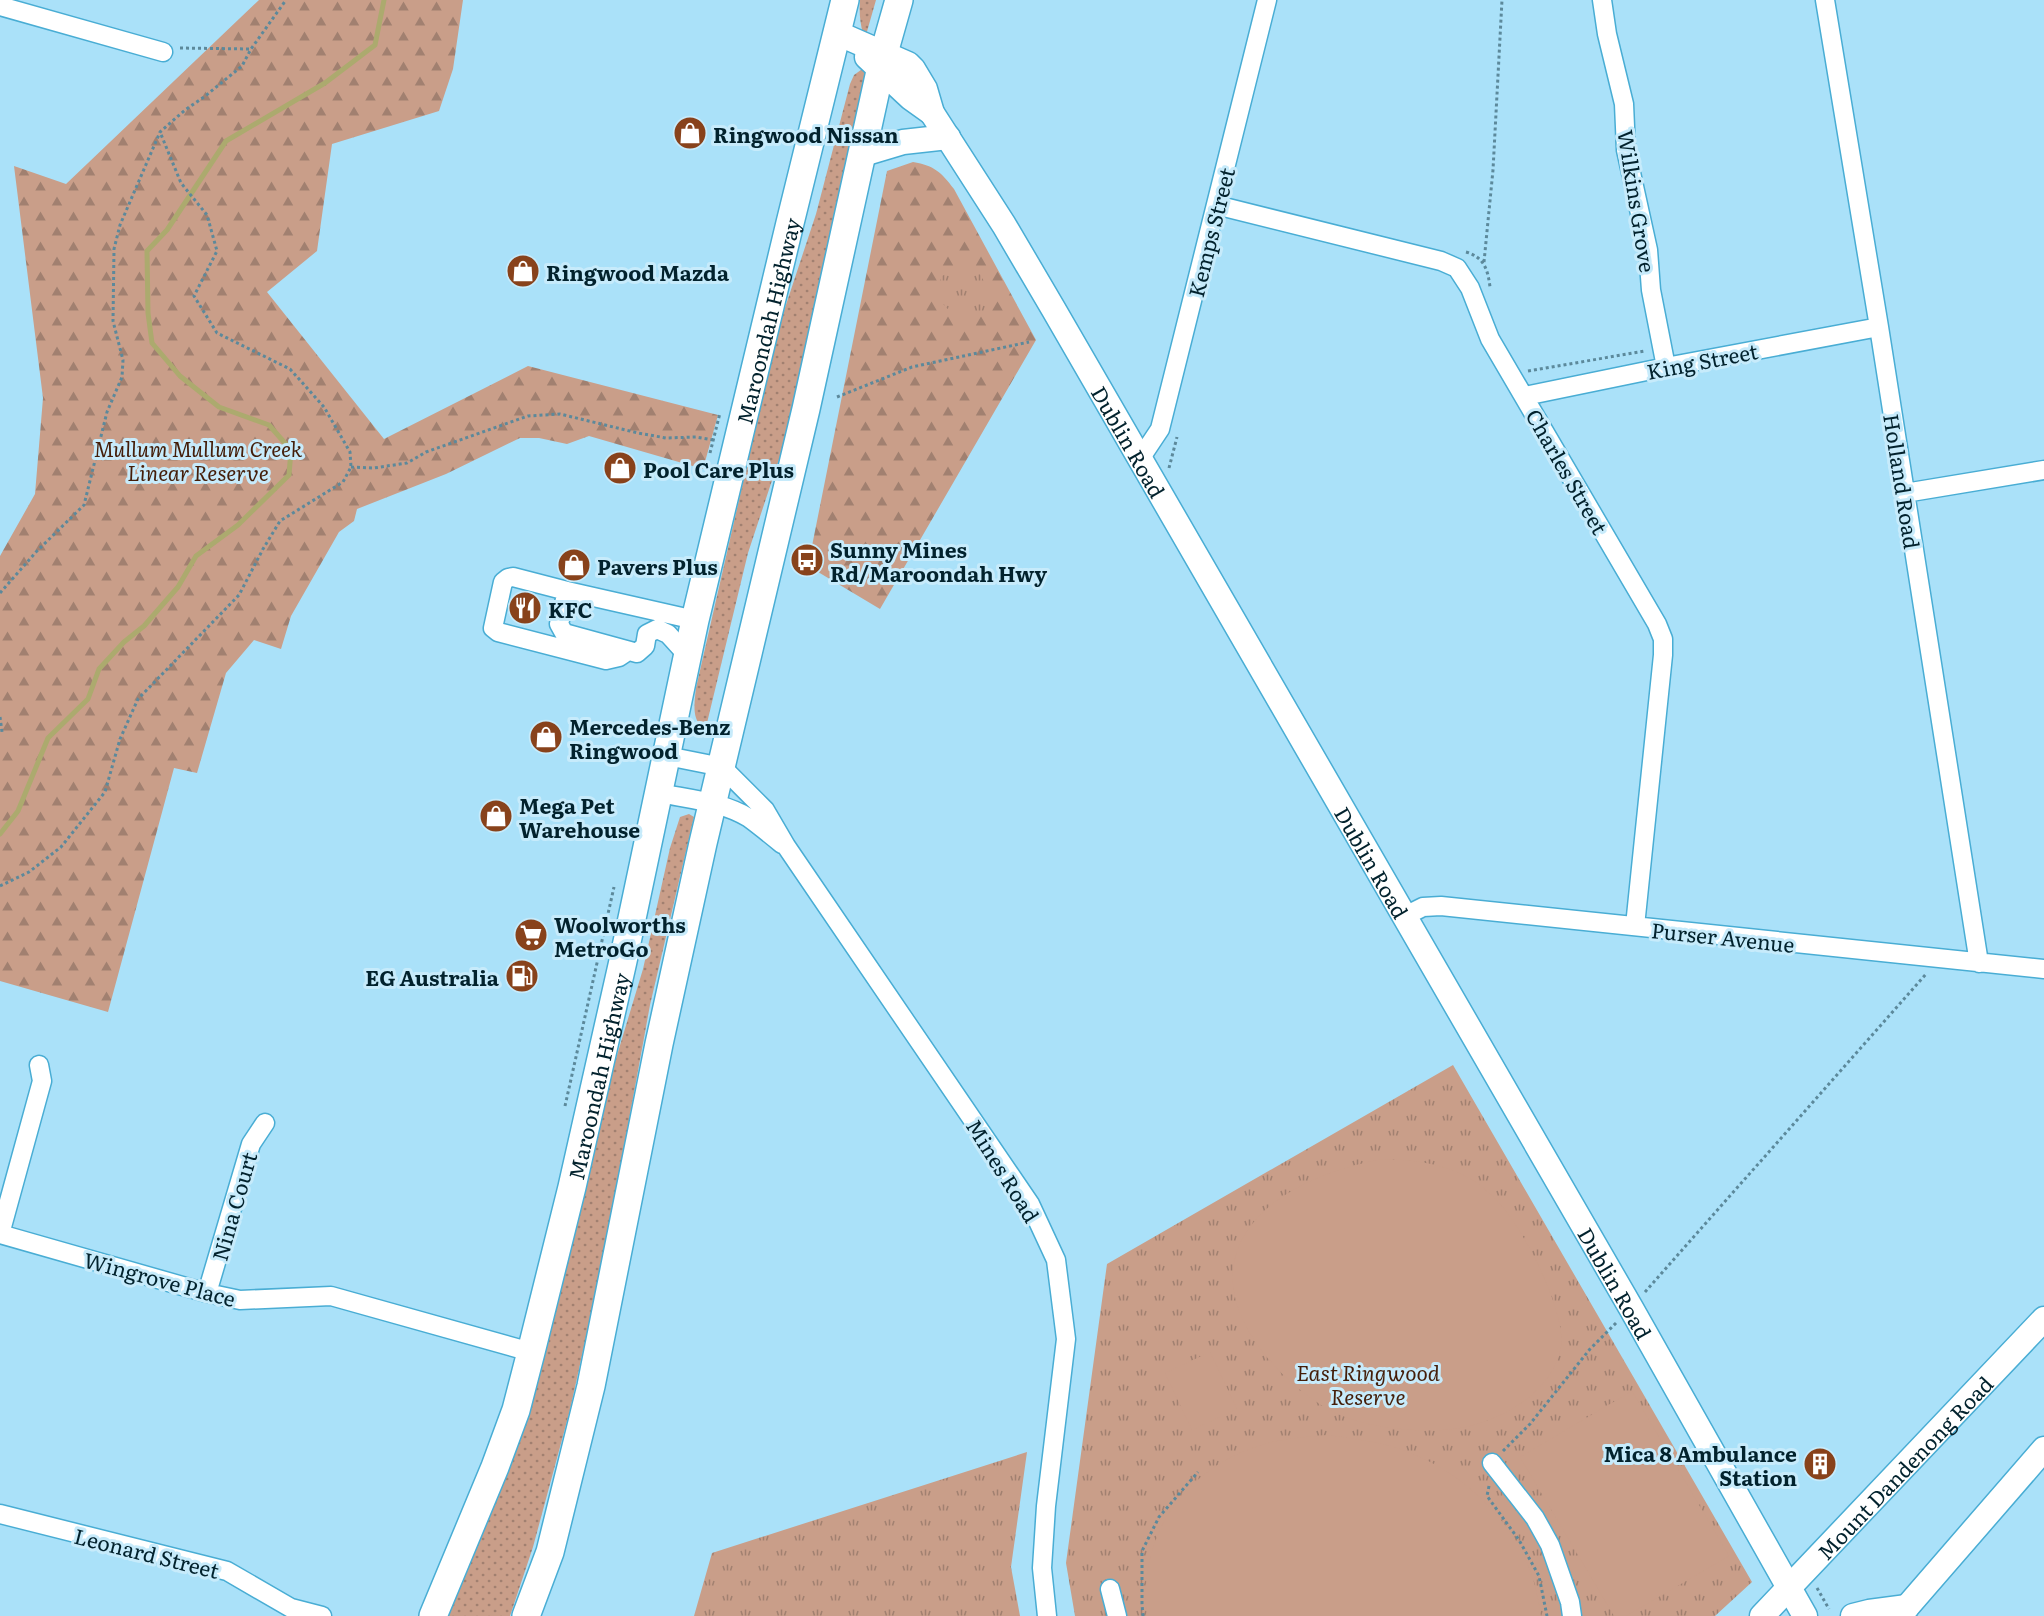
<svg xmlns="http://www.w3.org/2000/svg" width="2044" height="1616" viewBox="0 0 2044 1616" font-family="Literata,serif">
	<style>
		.grass { fill: url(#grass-dots) }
		.forest { fill: url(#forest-firs) }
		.park { fill: url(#park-tufts) }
		.pitch { fill: #c99e89 }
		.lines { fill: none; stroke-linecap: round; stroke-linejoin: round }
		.stream { stroke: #acaa6e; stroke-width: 5 }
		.minor-casing { stroke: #49add4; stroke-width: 21 }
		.major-casing { stroke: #49add4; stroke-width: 27 }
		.highway-casing { stroke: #49add4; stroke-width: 30 }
		.path { stroke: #5c899b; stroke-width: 3; stroke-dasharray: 3 3; stroke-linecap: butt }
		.minor { stroke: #fff; stroke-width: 18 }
		.major { stroke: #fff; stroke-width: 24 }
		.highway { stroke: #fff; stroke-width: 27 }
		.labels { text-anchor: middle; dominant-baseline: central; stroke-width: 6; stroke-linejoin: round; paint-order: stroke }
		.poi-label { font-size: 21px; font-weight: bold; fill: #02222d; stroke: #c7ebfb; text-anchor: start }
		.street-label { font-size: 21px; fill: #02222d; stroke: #c7ebfb }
		.park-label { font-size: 21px; font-style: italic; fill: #441e09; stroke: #c7ebfb }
	</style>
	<defs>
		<pattern id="grass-dots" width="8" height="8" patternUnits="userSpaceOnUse" patternTransform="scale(1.5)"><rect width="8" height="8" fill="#c99e89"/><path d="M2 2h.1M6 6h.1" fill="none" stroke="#a18070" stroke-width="1.8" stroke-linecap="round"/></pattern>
		<pattern id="forest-firs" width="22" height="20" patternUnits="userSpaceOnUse" patternTransform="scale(1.5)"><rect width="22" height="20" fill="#c99e89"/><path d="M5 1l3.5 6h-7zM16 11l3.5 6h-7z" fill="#a18070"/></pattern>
		<pattern id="park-tufts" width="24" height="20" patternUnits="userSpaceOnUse" patternTransform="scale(1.5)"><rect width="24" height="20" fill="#c99e89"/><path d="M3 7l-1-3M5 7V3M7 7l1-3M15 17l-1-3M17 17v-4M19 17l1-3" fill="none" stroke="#a18070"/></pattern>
	</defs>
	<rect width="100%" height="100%" fill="#aae1f9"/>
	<!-- grass -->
	<path class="grass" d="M860,0H876L866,35L863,34C860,22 859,12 860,0Z
		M865,67L869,68L790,426L748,553L707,723L702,726C691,719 695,699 696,688L778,329L816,214L850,84L854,75Z
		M689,814L694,817L650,1005L606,1246L570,1410L533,1547L510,1616H448L643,969L670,848L680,817Z"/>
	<!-- forest -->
	<path class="forest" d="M259,0H463L453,69L439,111L332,144L317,251L267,292L384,439L528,366L718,415L703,469L589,436L567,444L539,438H520L446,474L357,509L354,521L339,532L291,616L281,649L254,640L226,673L197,773L174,768L108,1012L0,981V556L35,494L43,398L14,166L66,184Z
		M913,162C935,166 941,172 954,189L1036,340L880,609L808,566L887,171Z"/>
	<!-- park -->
	<path class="park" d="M960,267L978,271C1020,335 920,326 942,276Z
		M1453,1065L1752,1582L1715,1616H1075L1066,1563L1107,1264Z
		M1027,1452L1011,1567L1020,1616H694L712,1553Z"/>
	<!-- pitch -->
	<path class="pitch" d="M1383,1159C1412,1160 1443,1163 1469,1178C1480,1184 1493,1196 1501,1205C1524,1231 1566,1311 1561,1346C1554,1390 1506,1418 1466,1427C1428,1435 1362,1429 1328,1409C1282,1383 1223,1320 1234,1263C1246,1199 1327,1169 1383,1159Z
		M1210,1352L1237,1409L1192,1430L1165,1373Z
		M1632,1391L1729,1556L1626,1616H1614L1520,1457Z
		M1328,1435C1349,1438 1371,1441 1391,1446C1449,1463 1503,1507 1527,1563C1535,1580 1538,1598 1541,1616H1147C1137,1535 1186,1466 1265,1444C1285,1438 1307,1437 1328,1435Z"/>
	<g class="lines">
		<!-- stream -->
		<path class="stream" d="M0,834L18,811L48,738L88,699L99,669L124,642L144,626L178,587L196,556L238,525L289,475L291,450L269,425L219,407L180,376L152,343L148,313L147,251L167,230L226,141L325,83L375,45L384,0"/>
		<!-- minor casing -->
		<g class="minor-casing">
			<path id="minor" d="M1602,0L1607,34L1624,104L1626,150L1648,250L1651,290L1666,367
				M1825,0L1879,327L1979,963
				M0,6L163,52
				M1216,205L1441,261L1457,268L1470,288L1490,339L1657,624L1663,639V655L1635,926
				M1525,396L1666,367L1879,327
				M1140,459L1160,429L1267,0
				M1905,493L2044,470
				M567,591L513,577L508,578L503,582L493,628L498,632L606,660L619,657L628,651
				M688,656L668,634L657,629L647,634L645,646L637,653L564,633L559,624L567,591L695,620
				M667,756L722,767L765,810L786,846L1030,1204L1056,1260L1066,1339L1046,1506L1042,1568L1047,1616
				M659,793C688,799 724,802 749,818C760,826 771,835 782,844
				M1405,916L1423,907L1441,906L2044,969
				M0,1234L207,1293L240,1300L331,1296L531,1352
				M0,1234L42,1081L39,1065
				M207,1293L251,1144L265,1123
				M1492,1463L1535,1518L1550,1545L1570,1602L1572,1616
				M0,1514L227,1571L291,1608L322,1616
				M1110,1589L1117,1616"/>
		</g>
		<!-- major casing -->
		<g class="major-casing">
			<g id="major">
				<path id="s1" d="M837,33L908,64L913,69L925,89L932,113L1004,225L1054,310L1631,1308L1805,1616"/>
				<path d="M867,57L911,98L932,113"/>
				<path d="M863,154L903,142L948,137"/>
				<path id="s2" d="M1762,1616L2044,1319"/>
				<path d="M1853,1616L1869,1612L1907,1607"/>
				<path d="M1897,1616L1907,1607L2044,1449"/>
			</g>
		</g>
		<!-- highway casing -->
		<g class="highway-casing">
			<g id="highway">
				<path id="s3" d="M433,1616L495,1467L516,1410L531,1352L572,1187L623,961L695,620L790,223L845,0"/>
				<path d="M526,1616L550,1552L591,1386L659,1044L703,843L806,409L884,53L899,0"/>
			</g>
		</g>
		<!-- path -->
		<path class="path" d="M180,48L251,49
			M1466,252C1484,257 1488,270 1490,287
			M1484,262L1493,170L1502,0
			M1528,371L1645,351
			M837,397L912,367L1029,342
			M710,453L720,413
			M351,467L374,468L407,463L426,452L528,416L560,414L638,433L666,438L696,437L713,440
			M1169,468L1177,437
			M0,593L36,552L84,505L107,412L122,377L123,360L113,321L114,249L120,225L160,132L185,110L204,97L242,66L251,49L286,0
			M0,717L2,732L0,733
			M0,886L29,872L61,847L105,792L120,739L138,699L239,595L263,549L280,521L343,482L351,467L350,452L324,407L290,369L217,333L194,296L217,251L207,215L181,183L160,132
			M565,1106L614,887
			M1645,1292L1927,973
			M1503,1451L1530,1424L1590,1349L1616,1323
			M1489,1486L1487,1496L1519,1540L1539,1576L1547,1616
			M1817,1588L1829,1609
			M1143,1616L1142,1604V1551L1159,1517L1198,1472"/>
		<!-- minor -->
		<use href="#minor" class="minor"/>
		<!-- major -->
		<use href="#major" class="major"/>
		<!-- highway -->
		<use href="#highway" class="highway"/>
	</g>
	<!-- icons -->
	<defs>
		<g id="shop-disc" transform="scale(1.725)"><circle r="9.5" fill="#88421b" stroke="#c7ebfb"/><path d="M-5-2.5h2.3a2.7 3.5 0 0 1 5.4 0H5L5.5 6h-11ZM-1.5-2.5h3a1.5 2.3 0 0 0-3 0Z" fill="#fff"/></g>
		<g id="bus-disc" transform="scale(1.725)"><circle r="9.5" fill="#88421b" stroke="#c7ebfb"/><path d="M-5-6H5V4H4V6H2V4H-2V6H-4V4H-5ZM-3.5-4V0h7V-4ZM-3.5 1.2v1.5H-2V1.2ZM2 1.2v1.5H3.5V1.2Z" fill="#fff"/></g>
		<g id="restaurant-disc" transform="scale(1.725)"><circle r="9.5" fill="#88421b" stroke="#c7ebfb"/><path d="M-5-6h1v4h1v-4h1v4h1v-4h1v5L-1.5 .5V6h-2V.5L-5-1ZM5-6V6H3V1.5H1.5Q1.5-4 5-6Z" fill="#fff"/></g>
		<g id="supermarket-disc" transform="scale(1.725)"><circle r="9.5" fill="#88421b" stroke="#c7ebfb"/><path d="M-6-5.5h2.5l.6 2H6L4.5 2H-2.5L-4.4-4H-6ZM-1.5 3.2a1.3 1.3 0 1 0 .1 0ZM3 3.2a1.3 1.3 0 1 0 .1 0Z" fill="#fff"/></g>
		<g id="fuel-disc" transform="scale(1.725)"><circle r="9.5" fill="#88421b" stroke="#c7ebfb"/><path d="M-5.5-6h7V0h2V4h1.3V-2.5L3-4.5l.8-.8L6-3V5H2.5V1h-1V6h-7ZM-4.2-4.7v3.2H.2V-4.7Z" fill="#fff"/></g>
		<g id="building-disc" transform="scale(1.725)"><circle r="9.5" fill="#88421b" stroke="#c7ebfb"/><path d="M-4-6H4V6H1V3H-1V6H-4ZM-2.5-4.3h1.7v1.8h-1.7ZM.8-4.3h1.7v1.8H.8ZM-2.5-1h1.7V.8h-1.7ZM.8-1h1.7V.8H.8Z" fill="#fff"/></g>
	</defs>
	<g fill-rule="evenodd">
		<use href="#shop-disc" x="690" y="133"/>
		<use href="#shop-disc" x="523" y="271"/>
		<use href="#shop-disc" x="620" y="468"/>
		<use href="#bus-disc" x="807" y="560"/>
		<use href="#shop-disc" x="574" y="565"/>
		<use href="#restaurant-disc" x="525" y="608"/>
		<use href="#shop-disc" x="546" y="737"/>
		<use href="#shop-disc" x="496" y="816"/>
		<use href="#supermarket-disc" x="531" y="935"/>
		<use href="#fuel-disc" x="522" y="976"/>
		<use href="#building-disc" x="1820" y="1464"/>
	</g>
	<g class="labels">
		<!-- poi labels -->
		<g class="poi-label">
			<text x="713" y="133">Ringwood Nissan</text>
			<text x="546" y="271">Ringwood Mazda</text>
			<text x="643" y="468">Pool Care Plus</text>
			<text x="830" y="548">Sunny Mines<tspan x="830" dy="24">Rd/Maroondah Hwy</tspan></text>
			<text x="597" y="565">Pavers Plus</text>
			<text x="548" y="608">KFC</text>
			<text x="569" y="725">Mercedes-Benz<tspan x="569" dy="24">Ringwood</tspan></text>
			<text x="519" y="804">Mega Pet<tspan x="519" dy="24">Warehouse</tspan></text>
			<text x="554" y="923">Woolworths<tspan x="554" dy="24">MetroGo</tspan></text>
			<text x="499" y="976" text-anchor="end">EG Australia</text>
			<text x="1797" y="1452" text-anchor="end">Mica 8 Ambulance<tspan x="1797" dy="24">Station</tspan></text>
		</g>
		<!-- street labels -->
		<g class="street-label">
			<text transform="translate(1638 201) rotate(81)">Wilkins Grove</text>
			<text transform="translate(1210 232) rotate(-76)">Kemps Street</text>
			<text stroke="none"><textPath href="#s3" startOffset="1340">Maroondah Highway</textPath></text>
			<text transform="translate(1702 360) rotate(-11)">King Street</text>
			<text stroke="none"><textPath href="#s1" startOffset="516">Dublin Road</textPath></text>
			<text transform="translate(1568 471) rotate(60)">Charles Street</text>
			<text transform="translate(1903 481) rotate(81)">Holland Road</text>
			<text stroke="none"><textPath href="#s1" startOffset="1002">Dublin Road</textPath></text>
			<text transform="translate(1723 936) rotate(6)">Purser Avenue</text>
			<text stroke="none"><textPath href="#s3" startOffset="566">Maroondah Highway</textPath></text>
			<text transform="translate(1004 1170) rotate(58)">Mines Road</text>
			<text transform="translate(233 1206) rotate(-74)">Nina Court</text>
			<text transform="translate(160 1278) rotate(15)">Wingrove Place</text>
			<text stroke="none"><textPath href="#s1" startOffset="1488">Dublin Road</textPath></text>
			<text stroke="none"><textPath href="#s2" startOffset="206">Mount Dandenong Road</textPath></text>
			<text transform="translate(147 1552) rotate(14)">Leonard Street</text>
		</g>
		<!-- park labels -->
		<g class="park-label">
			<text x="198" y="447">Mullum Mullum Creek<tspan x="198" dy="24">Linear Reserve</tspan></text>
			<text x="1368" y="1371">East Ringwood<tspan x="1368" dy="24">Reserve</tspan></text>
		</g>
	</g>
</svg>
